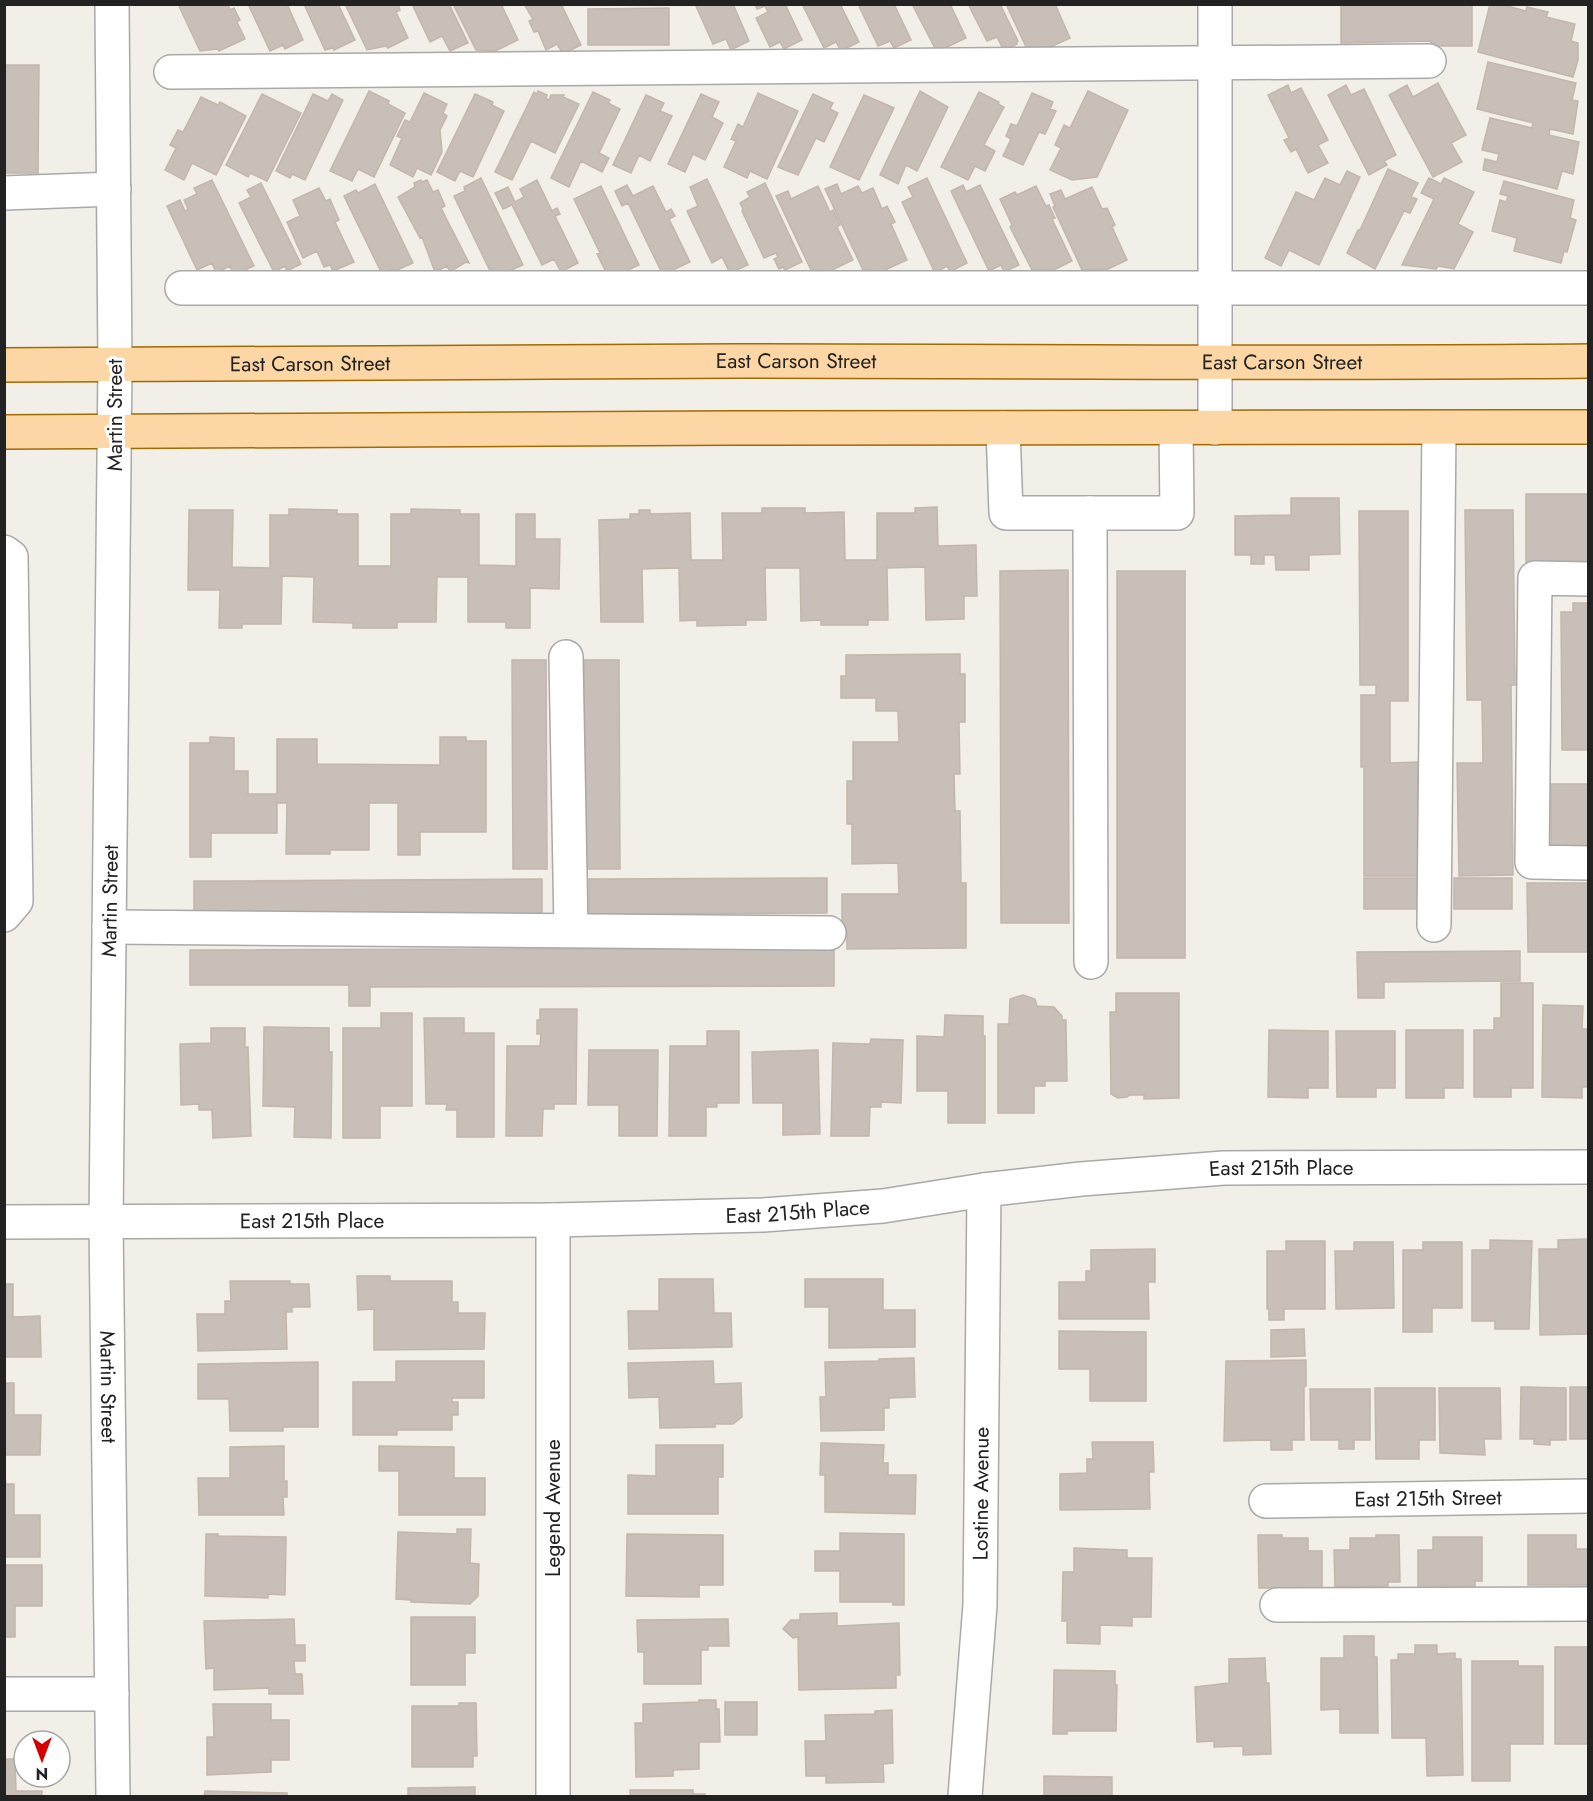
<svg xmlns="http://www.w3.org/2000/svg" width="1593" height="1801" viewBox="0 0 1593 1801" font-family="Jost,sans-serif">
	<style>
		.building { fill: #c7bfb8; stroke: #c4b6ab; stroke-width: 1.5 }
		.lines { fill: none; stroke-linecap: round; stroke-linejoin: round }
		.minor-casing { stroke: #a9a9a9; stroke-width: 36 }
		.major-casing { stroke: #a06b00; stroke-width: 36 }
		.minor { stroke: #fff; stroke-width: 33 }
		.major { stroke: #fcd6a4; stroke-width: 33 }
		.labels { text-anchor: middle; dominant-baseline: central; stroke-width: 6; stroke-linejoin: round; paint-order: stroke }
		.street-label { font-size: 21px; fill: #222; stroke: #fff }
	</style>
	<rect width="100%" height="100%" fill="#f2efe9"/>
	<!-- building -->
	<path class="building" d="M178,4H228L230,10L234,8L240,20L237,22L245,39L219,51L218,49L200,51Z
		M248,4H287L303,40L285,49L283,45L270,51Z
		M304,4H338L355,40L334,50L333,48L325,50Z
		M345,4H398L400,10L396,12L408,38L388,48L386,46L367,50Z
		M412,4H449L468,43L450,51L442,36L430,42Z
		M453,4H506L502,6L518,40L495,51L476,50Z
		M524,4H561L581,45L563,54L557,44L546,50L538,31L534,32L529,21L533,19Z
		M695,4H733L749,41L731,50L726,39L713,44Z
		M755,4H785L802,40L784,49L780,42L770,47L756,18L768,12L765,6L757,9Z
		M802,4H840L859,42L841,51L836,42L824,48Z
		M858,4H894L911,40L894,48L890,41L878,46Z
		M912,4H950L966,38L937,52Z
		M968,4H1000L1018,41L1016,43L1017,44L1004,51L997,37L987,41Z
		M1006,4H1055L1070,38L1048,48L1027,49Z
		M1341,4H1472V46H1431V41L1341,43Z
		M1490,4H1500L1526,11L1527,7L1548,12L1546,17L1575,24L1571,41L1578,43V60L1573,77L1478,52Z
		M669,8V45H588V9Z
		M1488,62L1576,83L1572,100L1578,101L1573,134L1550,129L1549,135L1579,142L1573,174L1562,171L1557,189L1483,170L1485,159L1497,162L1499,154L1482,150L1490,118L1532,128L1533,123L1477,109Z
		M4,65H39L38,173H4Z
		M1438,83L1466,135L1451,143L1462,162L1433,177L1389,95L1407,85L1413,97Z
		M1288,85L1291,93L1301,88L1328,140L1318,145L1328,163L1308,173L1296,149L1291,152L1284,140L1289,138L1268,95Z
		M1346,85L1351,95L1364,89L1396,155L1384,161L1387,165L1369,175L1328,95Z
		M369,91L389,101L388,104L405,113L374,177L358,169L352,181L330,171Z
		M538,91L547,95L546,98L549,100L551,95H564L563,97L579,104L555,153L531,141L512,180L495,172L534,92L537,94Z
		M920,91L948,107L917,171L906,165L898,184L880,175Z
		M1088,91L1128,110L1097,177L1072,180L1050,170L1061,148L1055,145L1064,125L1070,128Z
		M593,92L610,100L608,103L620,109L599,153L609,158L602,172L581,161L569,187L551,178Z
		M979,92L999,102L998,104L1004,107L984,145L995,151L985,171L975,166L968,180L941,167Z
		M424,93L447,104L443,113L447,116L440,130L442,152L431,175L417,168L413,177L390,165L402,138L397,136L405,120L410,122Z
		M758,93L798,111L767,179L750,171L747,178L724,167L736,141L731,139L738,124L743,127Z
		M1032,93L1053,102L1050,109L1056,111L1045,134L1039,132L1023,165L1003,156L1011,139L1006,136L1011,124L1017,126Z
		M262,94L301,113L267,181L250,173L248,177L226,165Z
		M313,94L328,101L332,94L343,100L305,180L292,174L290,178L276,171Z
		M475,94L493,102L492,105L504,111L473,177L460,171L455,181L437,172Z
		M701,94L719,102L712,117L723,123L705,160L693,154L685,172L668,164Z
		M813,94L833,103L830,109L838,113L824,142L816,138L798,175L778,167Z
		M646,95L664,103L660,111L672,116L650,161L639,155L631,173L613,165Z
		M864,95L894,108L859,180L830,167Z
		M201,97L218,105L220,102L246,116L216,175L192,163L184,180L165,170L176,148L170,145L178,130L183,132Z
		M1388,169L1418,183L1411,197L1417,199L1410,213L1404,211L1375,269L1347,253L1358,230H1360Z
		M1347,171L1360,177L1319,265L1289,250L1281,266L1265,258L1296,192L1314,200L1325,178L1340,185Z
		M481,178L523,265L505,273L503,271H490L454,196L465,191L464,187Z
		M927,178L967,263L950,272L947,266L935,273L902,202L913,197L908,187Z
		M1429,178L1441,184L1444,178L1474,192L1458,224L1473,232L1454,269L1438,266L1436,269L1402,265L1434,199L1421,193Z
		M707,179L748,265L730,273L722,257L712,263L687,211L698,206L690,187Z
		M212,180L254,266L234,275L230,266L216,273L212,263L197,270L167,206L180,200L185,211L188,209L184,200L197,194L194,188Z
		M421,180L422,182L427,180L433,192L438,190L445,206L441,208L469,263L466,262L450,272L447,266L435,272L422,237L420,238L398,197L415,187L414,183Z
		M537,180L552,211L557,208L560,214L555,216L578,263L561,272L554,259L542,265L512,205L503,209L495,193L508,187L515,202L524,197L520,189Z
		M1504,181L1574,200L1570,218L1576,220L1567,252L1564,251L1561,263L1514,251L1517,238L1492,231L1500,200L1506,202L1508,196L1500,194Z
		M261,183L301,264L287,271L285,266L274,272L239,203L251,197L247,190Z
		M765,183L802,262L785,270L783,267L779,269L774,259L778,257L776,253L764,258L742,211L743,209L740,203L750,197L747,192Z
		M375,184L413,263L395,271L394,269L381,272L344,196L356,190L358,193Z
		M837,184L841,194L858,186L862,193L873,188L882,209L887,206L895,222L891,224L907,260L883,271L863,270L825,189Z
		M627,185L633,196L653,186L666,212L671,209L675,216L669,219L690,262L669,272L668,269H660L628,203L622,206L615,191Z
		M963,185L966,192L980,185L1019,265L1004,272L1001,265L989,271L951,191Z
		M601,186L639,265L622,273L621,271L606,272L597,254L600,253L574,199Z
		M818,186L830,212L833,210L840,225L837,227L853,260L830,271L811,270L776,196L788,191L791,199Z
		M1036,186L1046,206L1049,205L1055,218L1052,219L1072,261L1054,270H1032L1010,227L1012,225L1000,199L1015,192L1017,195Z
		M1092,187L1102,209L1107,208L1115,225L1112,227L1127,260L1104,271L1103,269L1082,270L1053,207L1055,206L1050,194L1061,190L1065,199Z
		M319,188L326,201L330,199L339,220L335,222L354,262L333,271L330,265L324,267L317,251L303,258L287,222L300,216L293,200Z
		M1526,494H1588V562H1526Z
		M1291,498H1339L1340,554L1309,555V570H1276L1275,555H1264V564H1251V555H1235V516L1291,515Z
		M937,507L938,546L976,545L977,596H964V619L926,620L925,567L887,568L888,620H868V625H821V620L801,621L800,568H765L766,620H746V625L697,626V620L680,621L679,568L642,569L643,622H601L599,520L630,519V514H639V510H650V514L690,513L691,560H723L722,513H762V508H805V513L844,512L845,560H877V513H915V508Z
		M289,509L337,510V514H358V566H391V514H411V509L460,510V514H479V565L516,566V514H535V539H560L559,589L530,588V628H506V622H468V577H437L436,622H397V628H353V623L313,622L314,577L282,576L281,624H242V628H219L220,590H188L189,510H233L232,567L270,568V515H289Z
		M1465,510H1513L1515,685H1511L1513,875L1459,876L1457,763H1483L1482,700H1467Z
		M1359,511H1408V701H1390V763L1418,762V876H1364V767H1361V695H1376V685H1360Z
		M1068,570L1069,923H1001L1000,571Z
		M1117,571H1185V958H1117Z
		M1573,603H1588V750H1562L1561,612H1573Z
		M960,654V674H965V722H959L960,774H954L955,811H960L961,883H966V948L847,949V931H842V894H899L898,863L852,864V824H847V781H853V742H899L898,711H876V698H841V676H846V655Z
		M512,660H546L547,869H513Z
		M584,660H619L620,869H585Z
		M210,737L234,738V771H248V794H277V739H317V764L440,765V737H466V741H486V832H420V855H398V803H369V850H330V854H286L287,803H277V833H211V857H190V743H210Z
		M1551,784H1588V853H1551Z
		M827,878V913L589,914V879Z
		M1364,878H1422V909H1364Z
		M1454,878H1512V909H1454Z
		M542,879V914L194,916V881Z
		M1527,883H1588V952H1528Z
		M834,948V986L370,987V1006H349V985H190V950Z
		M1520,951V981L1384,982V998H1358L1357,952Z
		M1501,983H1533V1088H1511V1097H1474V1030H1494V1018H1501Z
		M1116,993H1179V1098L1144,1099V1095H1130L1127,1097L1118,1098L1111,1094L1110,1012H1116Z
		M1023,995L1035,999L1037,1006L1054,1007L1062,1016V1020H1066L1067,1081H1045V1086H1034V1113H998V1024H1009L1010,999Z
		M1543,1005L1583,1006L1582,1029H1588V1087H1582V1098L1542,1097Z
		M540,1009H577L576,1104H554V1109H543L542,1136H506L507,1046H540L541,1034H537V1020H540Z
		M381,1013H412V1106H380V1138H343V1028H381Z
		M945,1015L983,1016V1036H985V1123H948V1091H917V1036L944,1037Z
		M424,1018H464V1033H494V1137H457V1110H446L447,1104H426Z
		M264,1027L329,1028V1052H332L331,1138L294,1137L295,1107L263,1106Z
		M211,1028H245V1047H248L251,1136L213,1138L212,1110H199V1104L181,1105L180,1044L211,1043Z
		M1269,1030L1328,1031V1088H1308V1098L1268,1097Z
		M1406,1030H1463V1088H1444V1098H1406Z
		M707,1031H739V1103H717V1107H706V1136H669L670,1046H707Z
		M1336,1031H1395V1088H1376V1097H1337Z
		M871,1039L903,1040L901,1103L881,1102V1107H870L869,1136H831L833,1043L870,1044Z
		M589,1050H658L657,1136H619V1105H588Z
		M818,1050L820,1134L783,1135V1103H753L752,1052Z
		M1588,1239V1334L1540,1335L1539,1249H1558V1240Z
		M1490,1240L1532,1241L1529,1329H1495V1321H1472V1250H1490Z
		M1286,1241H1325V1309H1284V1320H1269V1309H1267V1251H1286Z
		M1354,1242H1393L1394,1308L1336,1309L1335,1251H1354Z
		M1423,1242H1462V1308H1432V1332H1403V1250H1423Z
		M1155,1249V1282H1148L1149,1319H1059V1282H1086V1271H1091V1250Z
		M357,1276H390V1281H452V1302H458V1313H485L484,1349L374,1350V1309L358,1310Z
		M659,1279H713L714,1313H731L732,1347L629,1349L628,1311H659Z
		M805,1279H883V1310H915V1347L829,1348V1307H805Z
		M230,1281H290V1284H309L310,1307H292V1312H286L287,1349L198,1351L197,1314H225V1301H231Z
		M4,1284H13V1317L40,1316L41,1357H4Z
		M1304,1329L1305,1356L1271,1357V1330Z
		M1059,1331L1146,1332V1401H1090V1369H1059Z
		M914,1358L915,1397L889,1398V1408H884V1430L821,1431L820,1397H826L825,1362L879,1361V1359Z
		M1306,1360V1386H1304V1440H1292V1450H1271V1440L1224,1441L1226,1361Z
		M396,1361H484V1398H452V1402H458V1415H452V1430H397V1435H353V1382H396Z
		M713,1361L714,1384L741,1383L742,1417L733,1424H715V1427L660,1428L659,1397L629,1398L628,1363Z
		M318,1362V1427H283V1431H230L229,1399H198V1364Z
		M4,1383H14V1415H41L40,1455H4Z
		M1521,1387L1566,1388V1440H1550V1445L1534,1444V1439H1520Z
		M1570,1387H1588V1439H1570Z
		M1375,1388H1435V1440H1419V1459H1376Z
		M1439,1388H1500L1501,1439H1484L1485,1455L1440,1453Z
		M1310,1389H1370V1440H1354V1449H1339V1440H1311Z
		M1092,1442H1153L1154,1472H1149L1150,1509L1060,1510V1474L1087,1473V1459H1093Z
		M821,1443L884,1445L883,1463H888V1475H916L915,1514L825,1512V1475H820Z
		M656,1445H723V1477H718V1514H628V1475L656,1476Z
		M284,1446V1481H287V1497H283L284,1515H199L198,1478H230V1447Z
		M379,1446L454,1447V1478H485V1515H399V1471H379Z
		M4,1469L6,1484H14V1515H40V1557H4Z
		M457,1529H471L470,1563L479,1564L478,1596L470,1604L411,1602V1600L396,1599L398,1532L457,1534Z
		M840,1533L904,1534V1605H893V1602H840V1571H815V1551H840Z
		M206,1534H218V1536L286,1537L285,1595L268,1594V1598L205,1596Z
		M627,1534L723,1535V1585H699V1597L626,1596Z
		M1258,1535H1282V1538H1308V1551H1322V1588H1259Z
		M1376,1535H1399L1400,1582H1388V1586L1335,1587L1334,1550H1350V1538H1376Z
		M1528,1535H1576V1549H1588V1585H1528Z
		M1433,1537H1482V1581H1475V1586H1418V1550H1433Z
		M1074,1548L1127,1550V1558H1152L1151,1617H1132V1626L1100,1625V1644L1067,1643V1621H1062L1063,1572H1074Z
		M4,1565H42V1606H15V1637H4Z
		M837,1613V1626L899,1623L900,1675H896V1688L799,1690L798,1637L793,1638L783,1629L791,1620H800V1614Z
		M411,1617H475V1653H465V1685H411Z
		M294,1619L295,1645H305V1661H294L295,1674H302L303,1694H269V1688L214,1690V1668L206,1669L204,1621Z
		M728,1619L729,1646H708V1650H701V1684H644V1652H638L637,1620Z
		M1344,1636H1374V1657H1377L1378,1733H1340V1709L1321,1710V1658H1344Z
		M1415,1645H1437V1654L1455,1653V1659H1461L1463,1775L1427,1776L1426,1738H1392L1391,1660H1398V1654H1415Z
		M1555,1647H1588V1744H1555Z
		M1265,1658L1266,1683H1269L1271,1754L1243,1755V1746L1214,1747V1741L1197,1742L1195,1687L1229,1683V1659Z
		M1472,1661H1518V1666H1543V1744H1510V1781H1472Z
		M1054,1670L1115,1671V1685H1117L1116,1731H1067V1734H1053Z
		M699,1700H716V1709H719L720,1742H699V1769L673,1770V1776L636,1777L635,1723H643V1704L699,1702Z
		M725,1702H757V1735H725Z
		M459,1703H476L477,1756H473V1767H412V1706H459Z
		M213,1704H271V1720H289V1760H271V1772L207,1775V1737H214Z
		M892,1710L893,1763L883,1764L884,1782L826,1783V1776H806L805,1741H826L825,1715L875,1714V1711Z
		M4,1759H15L16,1791H42V1796H4Z
		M1044,1776L1112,1777V1796H1044Z
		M475,1787V1796H408V1788Z
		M630,1790H693V1794H705V1796H630Z
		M205,1791L287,1793V1796H204Z"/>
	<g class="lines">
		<!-- minor casing -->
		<g class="minor-casing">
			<g id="minor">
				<path id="s1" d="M112,4L115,365L106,1222L113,1796"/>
				<path d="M1215,4V428"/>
				<path d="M171,72L1429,61"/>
				<path d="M4,193L114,189"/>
				<path d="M182,288H1588"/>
				<path d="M1003,428L1006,513H1177L1176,428"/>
				<path d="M1090,513L1091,962"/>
				<path d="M4,552L11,557L16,901L4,915"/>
				<path d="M1588,579L1535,578L1532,862L1588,863"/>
				<path d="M566,657L571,930"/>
				<path d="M1434,925L1439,428"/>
				<path d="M109,927L829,933"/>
				<path d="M553,1220V1796"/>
				<path id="s2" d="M4,1222L553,1220L763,1215L883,1206L984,1190L1081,1179L1224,1168L1588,1167"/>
				<path id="s3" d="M1266,1501L1588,1496"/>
				<path d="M1277,1605L1588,1604"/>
				<path d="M4,1694H112"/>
				<path id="s4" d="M965,1796L980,1605L984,1190"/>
			</g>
		</g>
		<!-- major casing -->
		<g class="major-casing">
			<g id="major">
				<path id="s5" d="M4,365C249,365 493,362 737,361C1021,361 1305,364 1588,361"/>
				<path d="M4,432L733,428L1588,427"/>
			</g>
		</g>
		<!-- minor -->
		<use href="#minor" class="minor"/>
		<!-- major -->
		<use href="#major" class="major"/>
	</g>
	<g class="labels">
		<!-- street labels -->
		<g class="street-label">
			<text stroke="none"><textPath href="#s5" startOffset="792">East Carson Street</textPath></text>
			<text stroke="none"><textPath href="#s5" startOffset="1278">East Carson Street</textPath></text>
			<text stroke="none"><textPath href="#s5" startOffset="306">East Carson Street</textPath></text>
			<text transform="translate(115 415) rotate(-90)">Martin Street</text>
			<text transform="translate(110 901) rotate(-89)">Martin Street</text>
			<text stroke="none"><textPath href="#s2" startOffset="1280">East 215th Place</textPath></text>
			<text stroke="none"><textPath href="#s2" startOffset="794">East 215th Place</textPath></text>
			<text stroke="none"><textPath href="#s2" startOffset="308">East 215th Place</textPath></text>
			<text stroke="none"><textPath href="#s1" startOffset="1383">Martin Street</textPath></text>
			<text stroke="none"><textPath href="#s4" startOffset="303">Lostine Avenue</textPath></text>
			<text stroke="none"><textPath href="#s3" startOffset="162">East 215th Street</textPath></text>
			<text transform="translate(553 1508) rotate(-90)">Legend Avenue</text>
		</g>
	</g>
	<!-- border -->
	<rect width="1593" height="1801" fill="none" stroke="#222222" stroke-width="12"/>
	<!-- north arrow -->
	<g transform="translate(42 1759) rotate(180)"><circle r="28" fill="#ffffff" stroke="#a7a7a7" stroke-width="1.5"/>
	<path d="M0-4.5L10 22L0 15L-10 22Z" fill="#d40000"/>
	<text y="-9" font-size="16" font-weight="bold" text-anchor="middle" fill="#222222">N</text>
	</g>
</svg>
